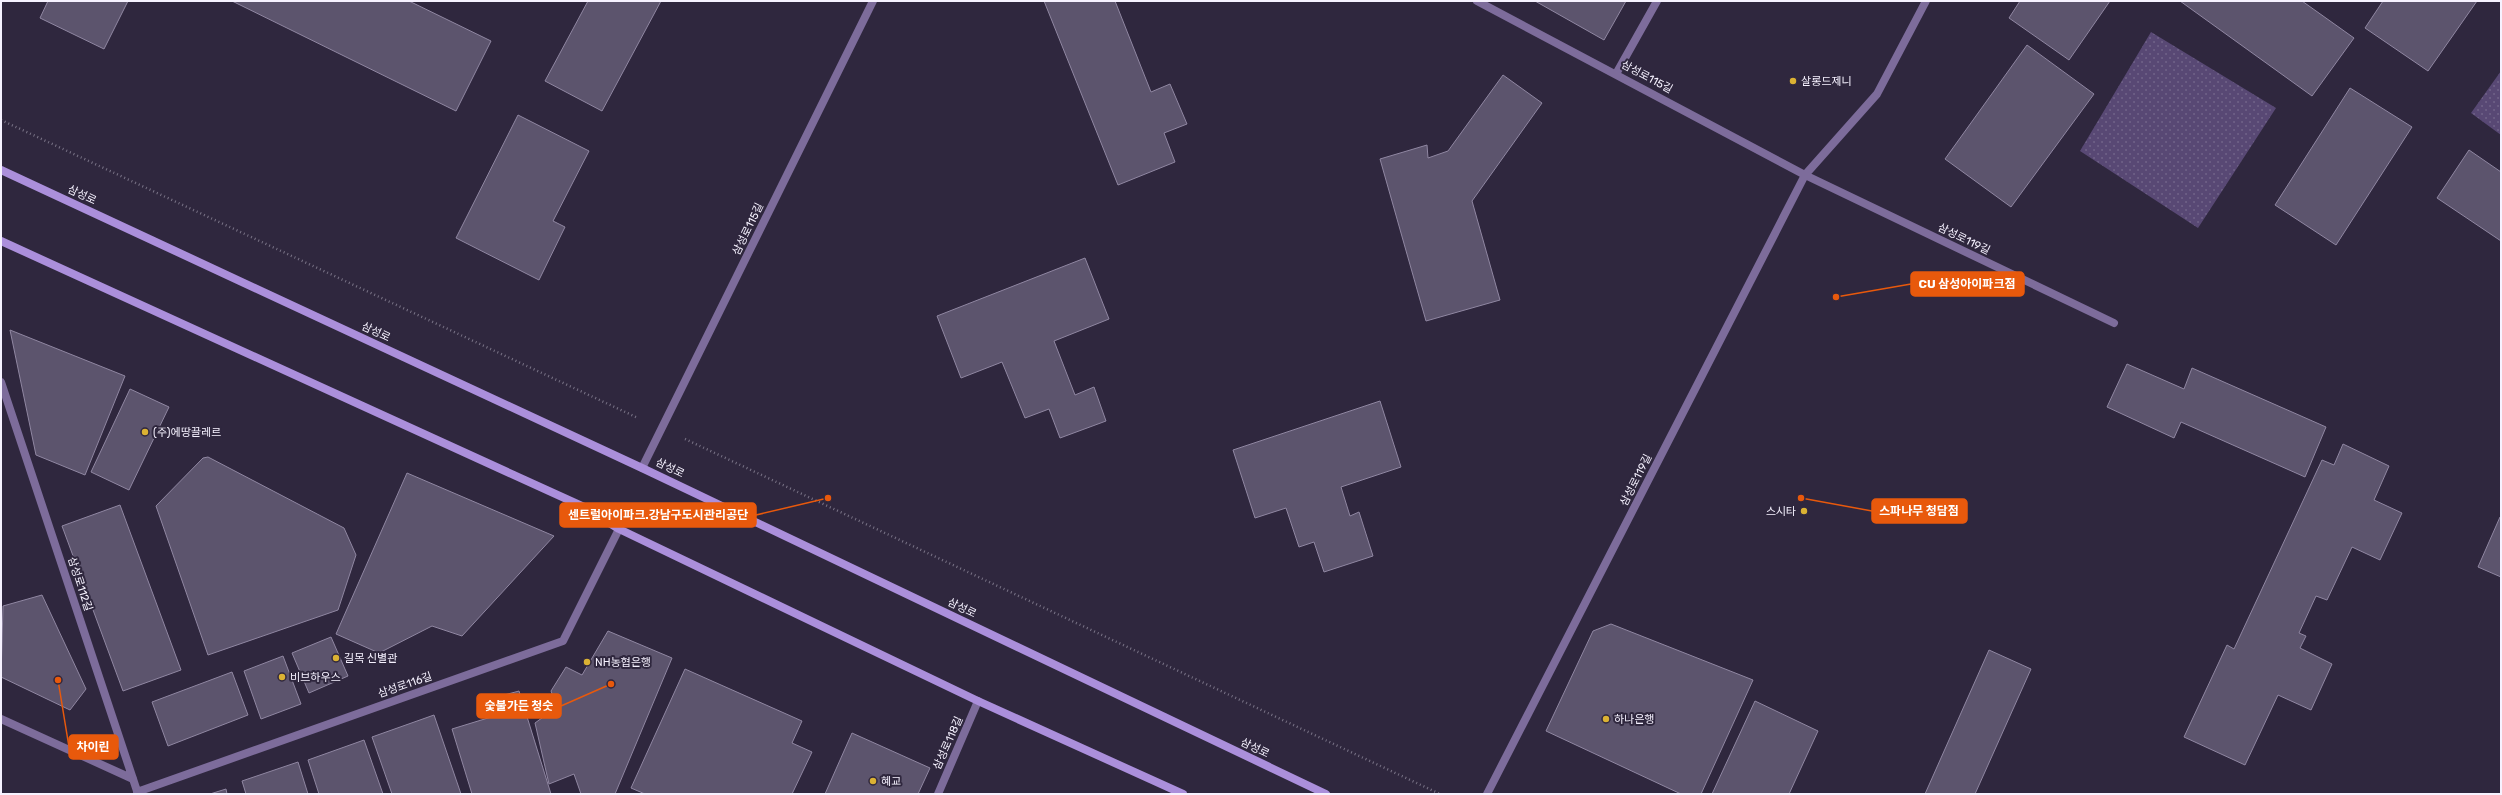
<svg xmlns="http://www.w3.org/2000/svg" width="2502" height="795" viewBox="0 0 2502 795" font-family="Rubik,'Noto Sans KR',sans-serif">
	<style>
		.grass { fill: url(#grass-dots) }
		.building { fill: #5c546d; stroke: #9087a2 }
		.lines { fill: none; stroke-linecap: round; stroke-linejoin: round }
		.path { stroke: #7a7487; stroke-width: 2.5; stroke-dasharray: 1 3; stroke-linecap: butt }
		.service { stroke: #7d6c9b; stroke-width: 8 }
		.minor { stroke: #7d6c9b; stroke-width: 8 }
		.secondary { stroke: #ab8fdb; stroke-width: 8 }
		.poi-dot { fill: #dbb233; stroke: #2f273e; stroke-width: 1.5 }
		.labels { text-anchor: middle; dominant-baseline: central; stroke-width: 4; stroke-linejoin: round; paint-order: stroke }
		.street-label { font-size: 11px; fill: #f6f2ff; stroke: #2f273e }
		.poi-label { font-size: 11px; fill: #f6f2ff; stroke: #2f273e; text-anchor: start }
		.leader { fill: none; stroke: #e8590c; stroke-width: 1.5 }
		.callout-dot { fill: #e8590c; stroke: #2f273e; stroke-width: 1.5 }
		.callout { fill: #e8590c; stroke: #e8590c; stroke-width: 1.5 }
		.callout-label { font-size: 12px; text-anchor: middle; font-weight: bold; fill: #fff }
	</style>
	<defs>
		<pattern id="grass-dots" width="8" height="8" patternUnits="userSpaceOnUse"><rect width="8" height="8" fill="#584874"/><path d="M2 2h.1M6 6h.1" fill="none" stroke="#716389" stroke-width="1.8" stroke-linecap="round"/></pattern>
	</defs>
	<rect width="100%" height="100%" fill="#2f273e"/>
	<!-- grass -->
	<path class="grass" d="M2151,32L2276,108L2198,228L2080,151Z
		M2501,71V135L2471,113Z"/>
	<!-- building -->
	<path class="building" d="M48,1H128L104,49L40,18Z
		M232,1H409L491,41L456,111Z
		M588,1H661L602,111L545,81Z
		M1044,1H1115L1151,92L1170,84L1187,124L1164,133L1175,162L1118,185Z
		M1535,1H1626L1604,40Z
		M2020,1H2110L2069,60L2009,18Z
		M2180,1H2302L2354,38L2312,96Z
		M2383,1H2477L2428,71L2365,28Z
		M2027,45L2094,94L2011,207L1945,159Z
		M1503,75L1542,103L1472,201L1500,300L1426,321L1380,159L1427,145L1428,158L1448,151Z
		M2350,88L2412,127L2336,245L2275,205Z
		M518,115L589,151L553,221L565,227L539,280L456,238Z
		M2469,150L2501,172V241L2437,198Z
		M1085,258L1109,319L1054,341L1075,395L1094,387L1106,421L1060,438L1049,409L1025,418L1002,362L961,378L937,316Z
		M10,330L125,376L85,475L36,455Z
		M2127,364L2184,389L2192,368L2326,427L2305,477L2181,422L2174,438L2107,407Z
		M130,389L169,407L129,490L91,472Z
		M1380,401L1401,467L1341,487L1350,516L1359,512L1373,556L1324,572L1314,542L1299,547L1286,508L1255,518L1233,450Z
		M2343,444L2389,466L2374,500L2402,513L2380,560L2352,547L2327,600L2316,596L2299,633L2306,636L2300,648L2332,664L2311,710L2278,695L2245,765L2184,737L2227,645L2234,649L2322,460L2334,465Z
		M208,457L344,528L356,555L338,610L208,655L156,506L203,458Z
		M407,473L554,536L462,636L432,626L379,653L336,634Z
		M120,505L181,670L123,691L62,526Z
		M2500,517L2501,518V577L2478,567Z
		M42,595L86,689L70,710L1,677L3,606Z
		M1611,624L1753,680L1701,794H1681L1546,731L1593,631Z
		M608,631L672,658L615,794H581L574,774L549,784L535,723L557,707L551,691L566,667L582,675Z
		M331,637L348,676L309,693L292,653Z
		M1989,650L2031,669L1975,794H1925Z
		M283,656L301,704L261,719L244,671Z
		M685,669L802,721L792,743L812,752L792,794H645L631,788Z
		M232,672L248,715L168,746L152,702Z
		M519,691L551,794H472L452,729L501,714L497,697Z
		M1755,701L1818,731L1789,794H1712Z
		M434,715L461,794H392L372,737Z
		M852,733L930,768L918,794H825Z
		M364,740L383,794H319L308,760Z
		M298,762L308,794H246L242,781Z
		M226,789L227,794H210Z"/>
	<g class="lines">
		<!-- path -->
		<path class="path" d="M1,120L638,418
			M685,439L1440,794"/>
		<!-- service -->
		<path class="service" d="M1616,74L1657,1"/>
		<!-- minor -->
		<path class="minor" d="M1477,1L1805,175L2114,323
			M1,382L138,794
			M642,468L873,1
			M1,719L133,779
			M137,792L563,641L619,529
			M938,794L978,701
			M1487,794L1805,175L1877,94L1926,1"/>
		<!-- secondary -->
		<path class="secondary" d="M1,170L642,468L1326,794
			M1,241L584,507L619,529L978,701L1183,794"/>
	</g>
	<!-- markers -->
	<g class="poi-dot">
		<circle cx="1793" cy="81" r="4"/>
		<circle cx="145" cy="432" r="4"/>
		<circle cx="1804" cy="511" r="4"/>
		<circle cx="336" cy="658" r="4"/>
		<circle cx="587" cy="662" r="4"/>
		<circle cx="282" cy="677" r="4"/>
		<circle cx="1606" cy="719" r="4"/>
		<circle cx="873" cy="781" r="4"/>
	</g>
	<g class="labels">
		<!-- street labels -->
		<g class="street-label">
			<text transform="translate(1647 77) rotate(28)">삼성로115길</text>
			<text transform="translate(82 195) rotate(25)">삼성로</text>
			<text transform="translate(748 229) rotate(-64)">삼성로115길</text>
			<text transform="translate(1964 239) rotate(26)">삼성로119길</text>
			<text transform="translate(376 332) rotate(25)">삼성로</text>
			<text transform="translate(670 468) rotate(26)">삼성로</text>
			<text transform="translate(1636 480) rotate(-63)">삼성로119길</text>
			<text transform="translate(80 584) rotate(72)">삼성로112길</text>
			<text transform="translate(962 608) rotate(26)">삼성로</text>
			<text transform="translate(405 685) rotate(-19)">삼성로116길</text>
			<text transform="translate(948 743) rotate(-66)">삼성로118길</text>
			<text transform="translate(1255 748) rotate(26)">삼성로</text>
		</g>
		<!-- poi labels -->
		<g class="poi-label">
			<text x="1801" y="81">살롱드제니</text>
			<text x="153" y="432">(주)에땅끌레르</text>
			<text x="1796" y="511" text-anchor="end">스시타</text>
			<text x="344" y="658">길목 신별관</text>
			<text x="595" y="662">NH농협은행</text>
			<text x="290" y="677">비브하우스</text>
			<text x="1614" y="719">하나은행</text>
			<text x="881" y="781">혜교</text>
		</g>
	</g>
	<!-- callouts -->
	<path class="leader" d="M1836 297L1911 284M1801 498L1872 511M828 498L756 515M611 684L561 706M58 680L69 747"/>
	<g class="callout-dot">
		<circle cx="1836" cy="297" r="4"/>
		<circle cx="1801" cy="498" r="4"/>
		<circle cx="828" cy="498" r="4"/>
		<circle cx="611" cy="684" r="4"/>
		<circle cx="58" cy="680" r="4"/>
	</g>
	<g class="callout">
		<rect x="1911" y="272" width="113" height="24" rx="4"/>
		<rect x="1872" y="499" width="95" height="24" rx="4"/>
		<rect x="560" y="503" width="196" height="24" rx="4"/>
		<rect x="477" y="694" width="84" height="24" rx="4"/>
		<rect x="69" y="735" width="49" height="24" rx="4"/>
	</g>
	<g class="callout-label">
		<text x="1967" y="288">CU 삼성아이파크점</text>
		<text x="1919" y="515">스파나무 청담점</text>
		<text x="658" y="519">센트럴아이파크.강남구도시관리공단</text>
		<text x="519" y="710">숯불가든 청숫</text>
		<text x="93" y="751">차이린</text>
	</g>
	<!-- border -->
	<rect width="2502" height="795" fill="none" stroke="#f6f2ff" stroke-width="4"/>
</svg>
